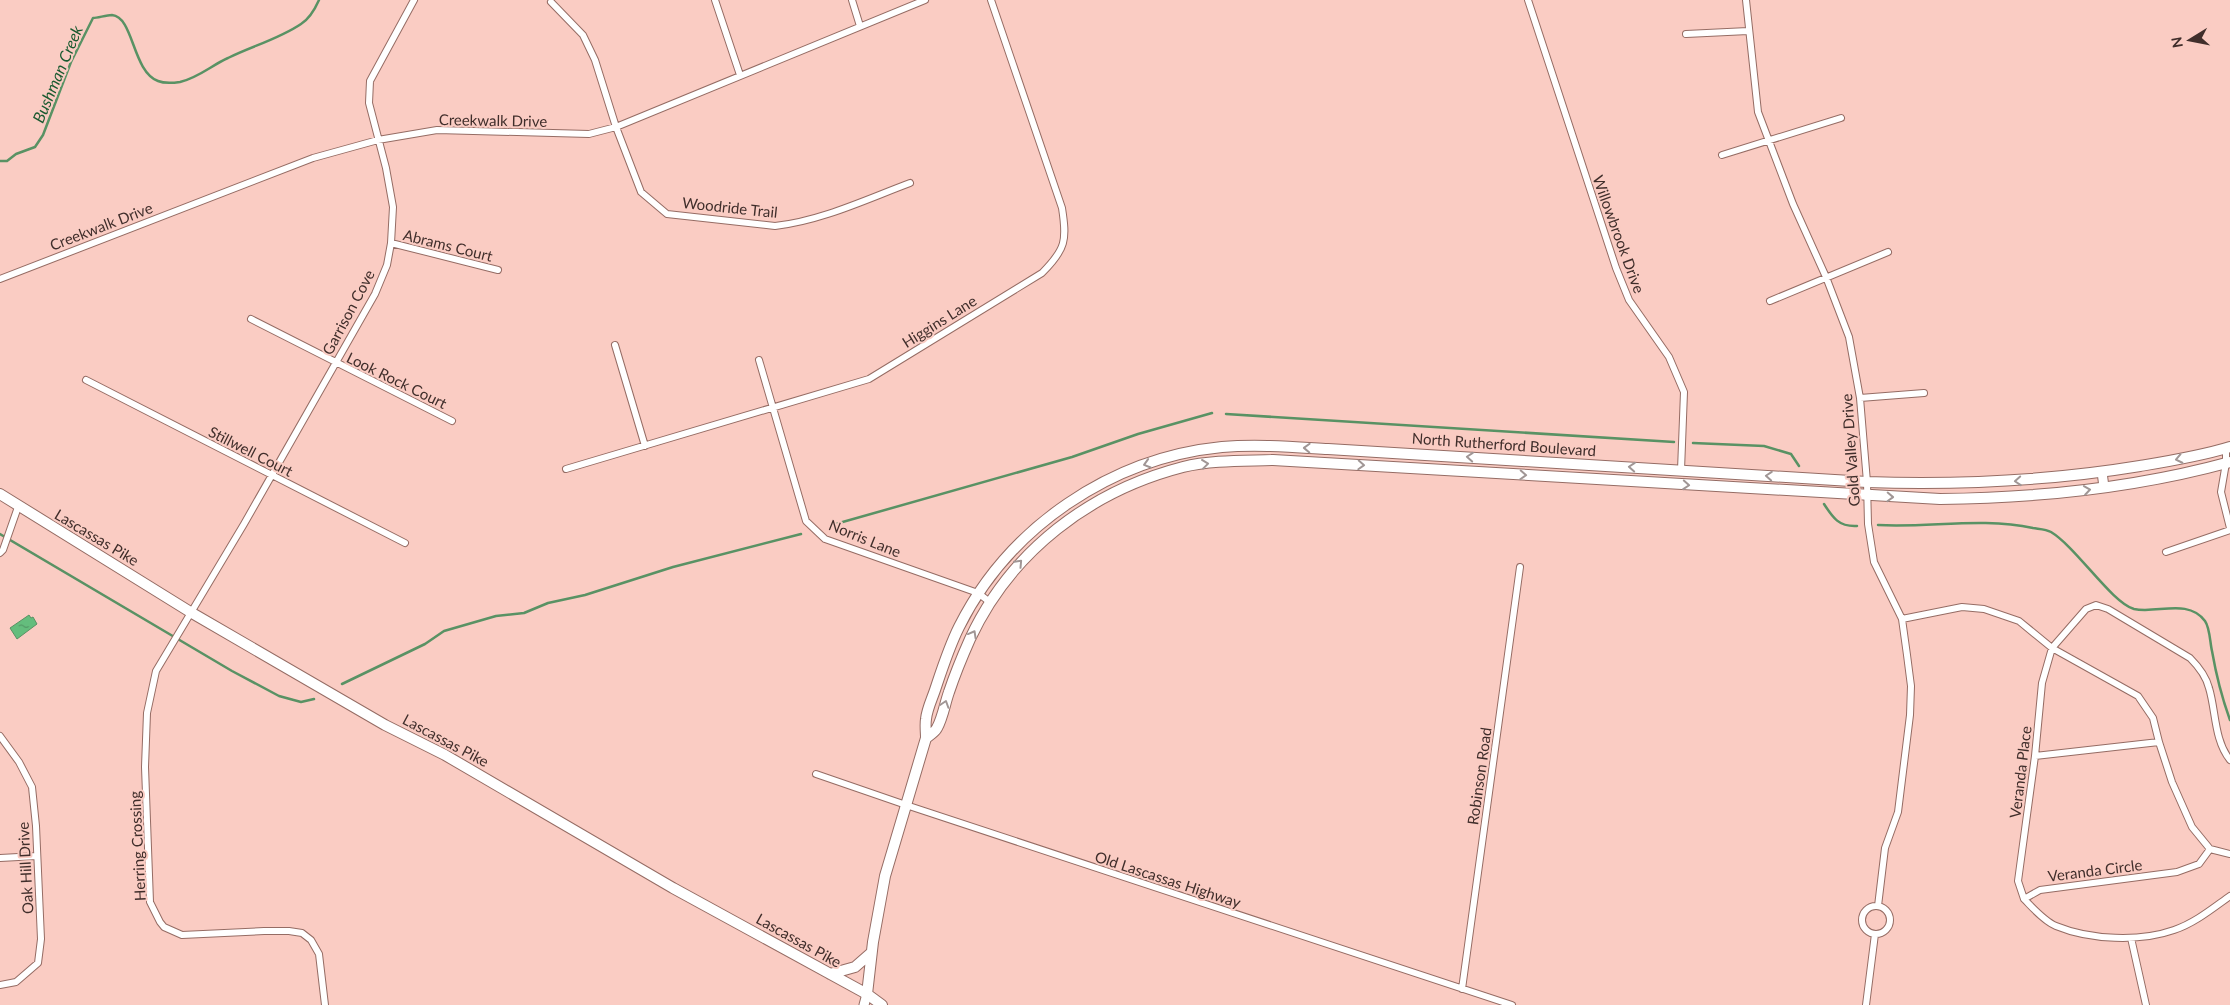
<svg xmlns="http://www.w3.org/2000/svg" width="2230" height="1005" viewBox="0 0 2230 1005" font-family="Lato,sans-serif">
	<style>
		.water { fill: url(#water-ripples); stroke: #599264 }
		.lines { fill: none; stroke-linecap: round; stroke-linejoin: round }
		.stream { stroke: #599264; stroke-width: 2.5 }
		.street-casing { stroke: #956c64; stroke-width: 8 }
		.secondary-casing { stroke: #956c64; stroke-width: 11 }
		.primary-casing { stroke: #956c64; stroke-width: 12 }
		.street { stroke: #fff; stroke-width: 6 }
		.secondary { stroke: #fff; stroke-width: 9 }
		.primary { stroke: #fff; stroke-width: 10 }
		.oneway { stroke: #a09695 }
		.labels { text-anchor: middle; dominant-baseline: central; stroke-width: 4; stroke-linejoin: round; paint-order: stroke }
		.street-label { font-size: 15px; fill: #402e2b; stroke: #faccc3 }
		.water-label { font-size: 16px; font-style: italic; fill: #1b5a30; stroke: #faccc3 }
	</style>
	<defs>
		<pattern id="water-ripples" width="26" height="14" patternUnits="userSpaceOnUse" patternTransform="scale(1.25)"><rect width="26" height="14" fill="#64bd7d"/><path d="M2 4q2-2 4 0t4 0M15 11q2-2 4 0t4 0" fill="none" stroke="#549a67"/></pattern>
	</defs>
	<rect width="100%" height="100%" fill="#faccc3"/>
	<!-- water -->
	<path class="water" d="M29,615L31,618L33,617L37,624L17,639L10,628Z"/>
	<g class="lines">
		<!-- stream -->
		<path class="stream" d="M0,161H7L16,154L35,147L43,135L71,62L93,18C98,18 106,15 112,15C134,17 132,71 158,81C165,84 173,83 180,82C198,78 212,65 228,58C252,46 279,39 301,24C309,19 315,9 319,0
			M1226,414L1674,442
			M1693,443L1764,446L1791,454L1799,466
			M1824,504C1833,518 1839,527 1857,526
			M832,525L1072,457L1138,434L1212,413
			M1878,525C1929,528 1982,517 2033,528C2039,529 2046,529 2051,532C2076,547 2112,603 2134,609C2157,614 2188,598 2205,621C2210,628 2210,643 2212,651C2216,674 2222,698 2230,720
			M0,534L232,671L279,696L301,702L314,699
			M342,684L425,644L444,631L496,616L524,613L548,603L585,595L673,567L801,534"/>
		<!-- street casing -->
		<g class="street-casing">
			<path id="street" d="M715,0L740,75
				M852,0L860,26
				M1528,0L1616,268L1629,300L1669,357L1684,392L1681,470
				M1746,0L1758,112L1793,204L1826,277L1849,337L1860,398L1867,482L1868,524L1874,562L1902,619L1907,655L1911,686L1910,715L1898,812L1885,848L1878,906
				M551,2L583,35L595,60L616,127L641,192L667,214L775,226C821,221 867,199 910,183
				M1686,34L1748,31
				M1722,155L1841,118
				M391,243L498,270
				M0,279L313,158L378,140L437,130L589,134L616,127L925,0
				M1770,301L1888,252
				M251,319L452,421
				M615,345L645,446
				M759,360L806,521L825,539L978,593L991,603
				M86,380L405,543
				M1860,398L1924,393
				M2226,448V463L2221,492L2230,528
				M566,469L869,379L1042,273C1066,249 1067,240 1062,208L991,0
				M2166,552L2230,530
				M0,553L3,550L18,507
				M1902,619L1962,607L1984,609L2019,621L2052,648L2138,696L2153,718L2159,742L2172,782L2192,827L2210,849L2230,854
				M0,736L19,762L32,787L36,826L41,939L38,963L16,982L0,985
				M2035,756L2159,742
				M816,774L906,805L1512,1005
				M2210,849L2199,864L2177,872L2040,890L2024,899C2033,908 2044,921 2056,926C2090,940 2140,942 2174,930C2195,923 2213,908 2230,896
				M0,858L37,856
				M2024,899L2018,881L2035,756L2042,683L2052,648L2086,609L2096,605L2108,609L2190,658C2198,666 2206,676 2209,688C2216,711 2214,740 2230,760
				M1862 920a14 14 0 1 1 28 0a14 14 0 1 1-28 0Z
				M2131,938L2146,1005
				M1462,989L1520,567
				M325,1005L319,954L311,940L302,933L289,931H264L182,935L164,927L160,922L150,902L145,767L147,713L156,671L244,524L375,294L387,265L391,243L393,207L386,168L369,103L370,81L414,0
				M1866,1005L1875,934"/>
		</g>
		<!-- secondary casing -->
		<g class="secondary-casing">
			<path id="secondary" d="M2102,472L2104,487
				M864,1005L867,994"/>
		</g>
		<!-- primary casing -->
		<g class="primary-casing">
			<path id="primary" d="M0,494L192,613L385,725L445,755L673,888L867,994L882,1005
				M926,738C930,735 935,732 937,728C943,717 945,703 949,692C955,674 962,657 970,639C1011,551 1090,491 1183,467C1212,460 1244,461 1273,460L1940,499C2038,498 2135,488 2230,462
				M830,974L855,967L871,953
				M867,994L873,942L885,876L926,738C926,732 925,725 926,719C927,709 932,699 935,690C942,669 949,647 959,627C1009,527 1111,458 1222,447C1257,444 1293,447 1328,449L1867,482C1959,485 2049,481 2140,466C2170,461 2201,456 2230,447"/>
		</g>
		<!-- street -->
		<use href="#street" class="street"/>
		<!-- secondary -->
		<use href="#secondary" class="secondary"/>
		<!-- primary -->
		<use href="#primary" class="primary"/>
	</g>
	<!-- one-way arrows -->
	<defs><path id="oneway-chevron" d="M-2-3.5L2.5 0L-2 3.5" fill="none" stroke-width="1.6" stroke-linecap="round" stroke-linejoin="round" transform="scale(1.25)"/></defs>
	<g class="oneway">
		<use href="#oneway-chevron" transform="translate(1307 448) rotate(-178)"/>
		<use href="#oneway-chevron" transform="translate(1470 457) rotate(-176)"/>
		<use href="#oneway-chevron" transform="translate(2179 459) rotate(168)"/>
		<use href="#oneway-chevron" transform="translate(1147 464) rotate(163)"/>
		<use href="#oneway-chevron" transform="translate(1205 464) rotate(-7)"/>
		<use href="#oneway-chevron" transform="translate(1361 465) rotate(3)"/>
		<use href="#oneway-chevron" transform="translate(1632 467) rotate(-176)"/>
		<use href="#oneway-chevron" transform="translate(1523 475) rotate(3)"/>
		<use href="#oneway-chevron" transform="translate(1769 476) rotate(-176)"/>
		<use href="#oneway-chevron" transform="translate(2018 481) rotate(176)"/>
		<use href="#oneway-chevron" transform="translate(1686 485) rotate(4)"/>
		<use href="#oneway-chevron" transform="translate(2087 490) rotate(-8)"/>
		<use href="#oneway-chevron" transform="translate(1890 497) rotate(2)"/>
		<use href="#oneway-chevron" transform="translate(1019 563) rotate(-47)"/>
		<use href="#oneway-chevron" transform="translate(973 634) rotate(-61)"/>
		<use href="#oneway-chevron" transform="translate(945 704) rotate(-72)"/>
	</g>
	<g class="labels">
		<!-- street labels -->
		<g class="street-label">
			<text transform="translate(493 120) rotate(1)">Creekwalk Drive</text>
			<text transform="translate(730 207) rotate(6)">Woodride Trail</text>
			<text transform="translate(101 226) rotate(-21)">Creekwalk Drive</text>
			<text transform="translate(1619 234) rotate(70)">Willowbrook Drive</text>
			<text transform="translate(448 245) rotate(14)">Abrams Court</text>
			<text transform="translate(348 312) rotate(-62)">Garrison Cove</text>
			<text transform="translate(939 321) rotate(-32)">Higgins Lane</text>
			<text transform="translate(397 380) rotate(26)">Look Rock Court</text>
			<text transform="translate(1504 444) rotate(4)">North Rutherford Boulevard</text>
			<text transform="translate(1850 450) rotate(-94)">Gold Valley Drive</text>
			<text transform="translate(251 451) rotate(27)">Stillwell Court</text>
			<text transform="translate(97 537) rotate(31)">Lascassas Pike</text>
			<text transform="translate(865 538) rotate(22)">Norris Lane</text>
			<text transform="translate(446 740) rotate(28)">Lascassas Pike</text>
			<text transform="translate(2020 772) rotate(-83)">Veranda Place</text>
			<text transform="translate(1479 776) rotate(-82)">Robinson Road</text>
			<text transform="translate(137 846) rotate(-93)">Herring Crossing</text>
			<text transform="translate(25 868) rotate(-93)">Oak Hill Drive</text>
			<text transform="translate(2095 870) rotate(-7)">Veranda Circle</text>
			<text transform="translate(1168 879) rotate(18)">Old Lascassas Highway</text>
			<text transform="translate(799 940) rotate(29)">Lascassas Pike</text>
		</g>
		<!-- water labels -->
		<g class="water-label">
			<text transform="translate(57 74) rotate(-67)">Bushman Creek</text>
		</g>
	</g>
	<!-- north arrow -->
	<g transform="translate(2190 40) rotate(260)" stroke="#faccc3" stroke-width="4" paint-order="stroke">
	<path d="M0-4L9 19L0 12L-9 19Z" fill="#402e2b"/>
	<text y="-8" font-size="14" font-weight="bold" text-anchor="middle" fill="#402e2b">N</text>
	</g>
</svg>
